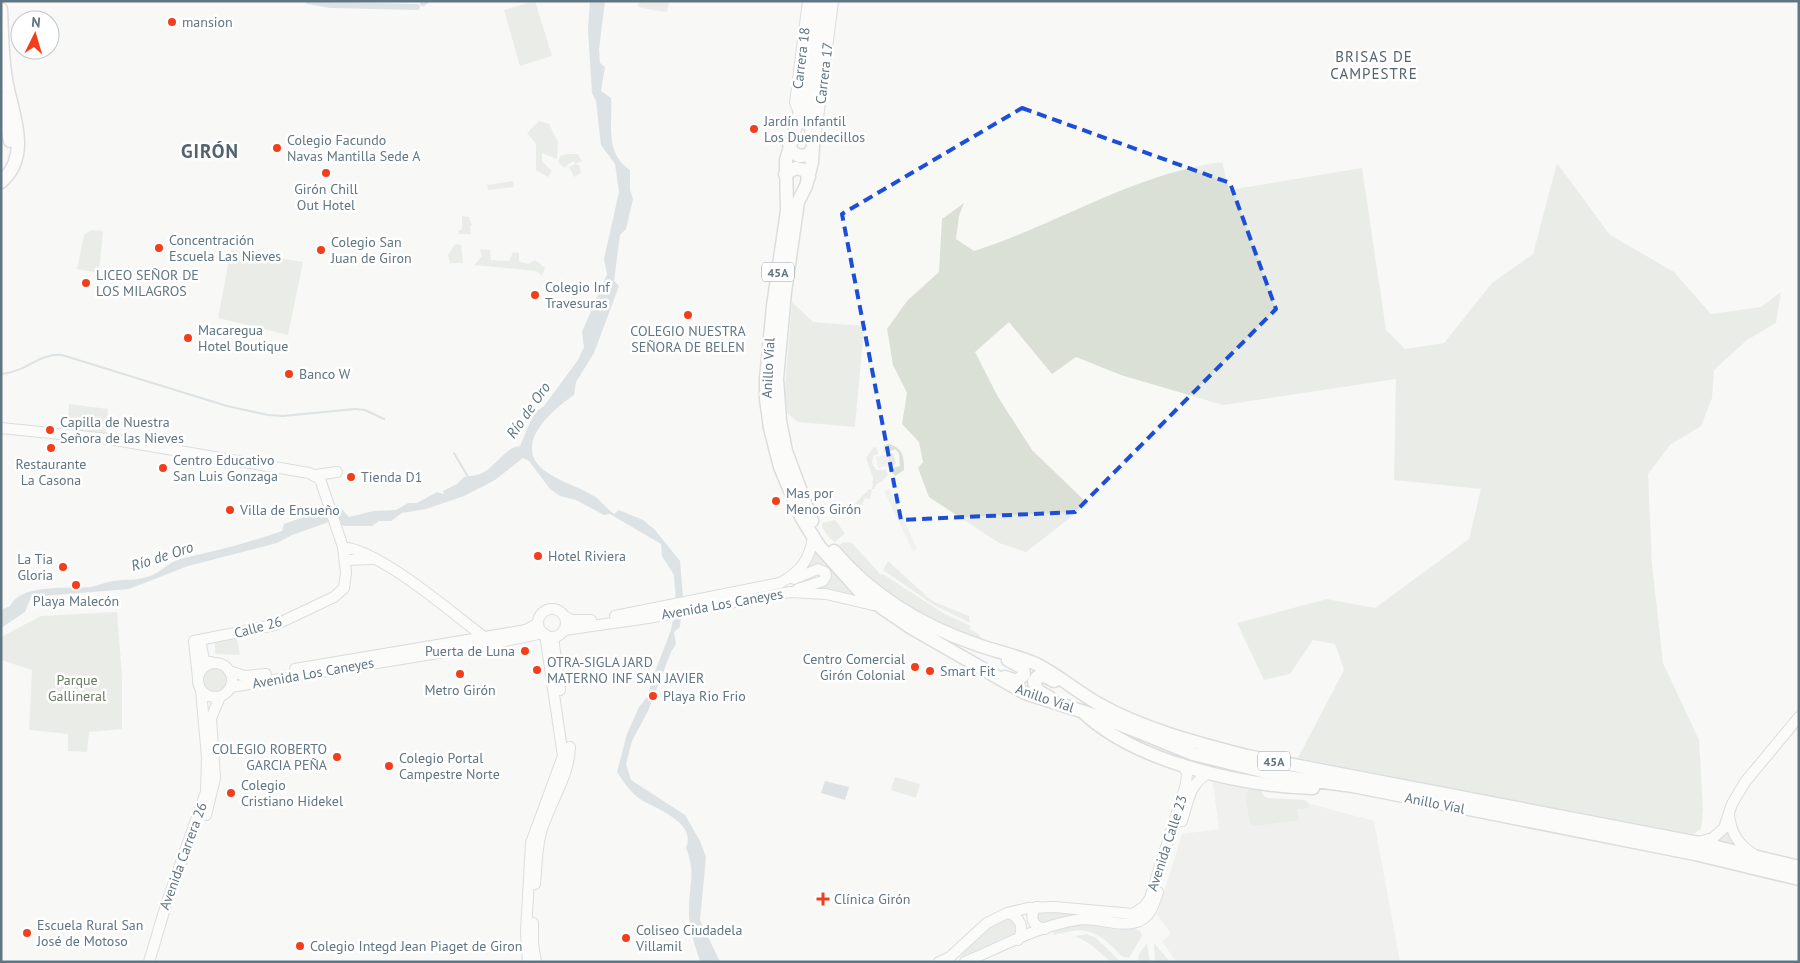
<svg xmlns="http://www.w3.org/2000/svg" width="1800" height="963" viewBox="0 0 1800 963" font-family="'PT Sans',sans-serif">
	<style>
		.built { fill: #e6e8e6 }
		.green { fill: #dae0d5 }
		.water { fill: #bccace }
		.lines { fill: none; stroke-linecap: round; stroke-linejoin: round }
		.stream { stroke: #bccace; stroke-width: 2 }
		.canal { stroke: #bccace; stroke-width: 6 }
		.secondary-casing { stroke: #b7bec1; stroke-width: 12 }
		.highway-casing { stroke: #b9bdc0; stroke-width: 15 }
		.secondary { stroke: #fff; stroke-width: 10 }
		.highway { stroke: #fff; stroke-width: 12 }
		.marked { fill: none; stroke: #1d4ed8; stroke-width: 4; stroke-dasharray: 10 6; stroke-linejoin: round }
		.poi-dot { fill: #f23e1b; stroke: #fff; stroke-width: 2 }
		.labels { text-anchor: middle; dominant-baseline: central; stroke-width: 5; stroke-linejoin: round; paint-order: stroke }
		.shield { fill: #fff; stroke: #909fa8; stroke-width: 1 }
		.shield-label { font-size: 12px; font-weight: bold; fill: #607682 }
		.poi-label { font-size: 14px; fill: #607682; stroke: #fff; text-anchor: start }
		.street-label { font-size: 14px; fill: #607682; stroke: #fff }
		.park-label { font-size: 14px; fill: #667a60; stroke: #fff }
		.neighbourhood-label { font-size: 15px; letter-spacing: 1px; fill: #53636d; stroke: #fff }
		.water-label { font-size: 15px; font-style: italic; fill: #5b767d; stroke: #fff }
		.district-label { font-size: 19px; font-weight: bold; letter-spacing: 1px; fill: #53636d; stroke: #fff }
	</style>
	<rect width="100%" height="100%" fill="#f8f8f5"/>
	<!-- built -->
	<path class="built" d="M893,453L896,464L878,468L876,457Z
		M889,489L917,548L913,551L884,491Z
		M1212,777L1252,785L1260,799L1303,802L1374,821L1400,962H1177L1162,942L1171,933L1157,915L1182,834L1219,829Z"/>
	<!-- green -->
	<path class="green" d="M535,1L552,56L520,66L504,10Z
		M639,1H669L667,12L653,10L654,4L653,10L638,7Z
		M539,121L549,124L558,142L557,159L542,153V161L552,171L548,177L536,170V144L527,133Z
		M567,154H578L582,161L575,164L579,165L581,173L574,177L569,167L575,164L573,161L564,168L558,162L560,156Z
		M1222,162L1229,190L1362,168L1386,330L1405,349L1444,343L1492,283L1533,254L1557,163L1610,235L1674,272L1711,314L1761,307L1781,292L1776,323L1747,340L1714,370L1712,398L1701,426L1670,445L1648,474L1652,564L1663,663L1699,740L1703,810L1701,829L1692,835L1298,758L1344,670L1335,644L1313,640L1290,674L1264,680L1237,623L1327,599L1375,608L1469,539L1481,489L1394,480L1396,379L1223,405L1121,375L1076,357L1052,374L1009,322L975,352L998,397L1032,450L1088,504L1026,552L999,543L929,497L918,468L923,462L919,442L902,424L907,393L893,365L887,329L907,301L939,272L942,219L964,203L959,216L956,239L974,251C1059,224 1133,174 1222,162Z
		M513,181L514,187L488,190L487,185Z
		M462,216L469,217L472,225L470,226L471,234H459L458,231L462,229Z
		M91,230L103,231L99,273L77,269L84,235Z
		M455,244L461,245L463,263H450L448,255Z
		M480,249L490,250L491,260L509,261L513,252L519,253V261L528,264L535,260L545,268L542,276L536,271L474,265L482,256Z
		M231,250L303,262L288,335L218,318Z
		M792,302L813,322L864,326L855,427L798,422L788,414L784,402Z
		M69,404L108,409L105,435L67,428Z
		M889,444C903,448 904,457 904,470L895,476L892,472L893,468L900,466L899,453L895,449L886,453L883,451L884,445Z
		M874,447L877,448L878,454L873,456L872,463L876,470H886L888,475L881,482L877,484L874,489H872L873,478L866,458Z
		M869,489L872,490L870,499L865,498L862,505H855L848,515L845,514Z
		M835,520L845,533L835,542C829,539 822,530 822,523Z
		M844,542L852,543L881,575L883,574L943,613L971,626L969,629L977,633L987,644C928,618 878,600 837,546Z
		M815,548L860,596L824,590L802,589L829,583L830,574L826,565L819,563L800,573L812,562Z
		M888,561L932,601L969,616L970,623L932,604L883,570Z
		M117,612L122,676V729L89,732L87,752L68,751V734L29,730L32,670L1,660V637L41,616Z
		M237,639L240,655L215,654V641Z
		M202 680a13 13 0 1 1 26 0a13 13 0 1 1-26 0Z
		M895,777L920,784L916,798L891,790Z
		M1252,786H1258L1264,796L1268,798L1305,800L1309,803V808L1297,809L1299,820L1255,826L1250,824L1245,795Z
		M1728,827L1747,851L1709,842Z
		M1037,911L1101,915L1044,925L1038,923L1036,915Z
		M1005,919L1016,922L1018,931L998,943L959,958C971,945 986,923 1005,919Z
		M1079,924L1130,927L1140,931L1142,936L1129,958C1121,957 1119,954 1114,948C1091,927 1083,928 1054,935L1053,931Z
		M1087,934L1096,938L1121,962H1111L1090,944L1075,936Z
		M1147,943L1150,962H1138L1139,954Z
		M1154,943L1170,962H1155Z"/>
	<!-- water -->
	<path class="water" d="M590,1H605L599,49L600,63L605,67L601,91L611,98C613,123 604,153 630,170V190L633,199L626,229L620,235L614,281L619,286L594,353L576,382L574,395C550,411 509,448 548,473C563,483 582,488 597,498C603,503 607,509 614,514L619,510L643,520L655,530L680,561L683,597L680,627L674,632L676,644L671,652L648,711L632,741L626,764L631,780L685,815L700,841L706,857L700,920L720,962H700C695,945 688,926 689,909C689,884 696,872 686,848C697,822 656,809 640,799C630,792 623,781 617,772L627,734L639,707L648,696L651,682L671,630L676,603L674,575L662,556L661,544L610,514L604,515L576,500L560,496L550,489L529,461L523,458L495,480L464,496L426,509L402,513L391,521H379L372,526H346L329,522L292,535L277,543L188,566L129,589L31,597L25,612L1,628V610L10,606C21,583 69,589 91,587C98,586 105,582 113,581C126,579 137,581 150,576C161,572 168,563 180,559C214,551 248,543 282,531L284,524L338,505L349,517L373,511L396,510L408,503H417L437,492L444,494L443,491L457,484L464,477C469,476 475,476 480,474C495,468 505,447 520,446L534,413L544,406L578,360L584,347L582,332L607,274L604,259L619,192L615,164L601,145L596,101L592,93L588,29Z
		M825,781L849,787L845,800L821,793Z"/>
	<g class="lines">
		<!-- stream -->
		<path class="stream" d="M1,374C24,373 39,353 62,355L227,406L268,415L283,416L355,409L365,410L384,419
			M454,453L468,477"/>
		<!-- canal -->
		<path class="canal" d="M308,1L331,5L417,7
			M423,3L426,1"/>
		<!-- secondary casing -->
		<g class="secondary-casing">
			<path id="secondary" d="M800,114L795,103L808,1
				M815,141L833,1
				M1,428L109,439L309,473L320,479L343,547L346,573L344,588L334,597L275,625L194,641L198,678
				M315,475L337,472
				M343,547C381,551 452,613 484,637
				M345,560L372,559
				M794,579L818,569L825,572L826,576L823,581L798,589
				M538 623a14 14 0 1 1 28 0a14 14 0 1 1-28 0Z
				M564,616L572,620H591
				M615,616L780,583C800,572 810,560 813,537
				M564,630L648,618L790,592L826,594L873,605
				M553,637L560,690
				M200,640L204,660L214,663
				M198 680a17 17 0 1 1 34 0a17 17 0 1 1-34 0Z
				M295,669L526,630L538,623
				M229,671L245,676L266,674
				M231,687L481,646L543,633
				M206,815L215,778L211,718L220,697
				M1729,815C1731,833 1738,844 1753,854
				M1182,821C1188,802 1190,781 1210,773
				M1698,842L1713,838L1724,828L1732,804L1745,782L1799,717
				M535,884C537,865 536,845 543,826C552,800 569,775 570,747
				M1037,907C1028,916 1033,927 1045,929
				M1007,913C1020,916 1025,928 1018,940
				M533,923V944L536,962
				M149,962L166,905L206,792L207,757L201,690
				M528,962L526,932L531,843L563,756L545,634
				M939,962L950,957L987,923L1007,913L1028,908L1054,907L1133,914L1145,906L1150,898L1186,784L1187,773L1182,764
				M965,962C1001,947 1038,926 1076,920C1096,916 1118,928 1137,922C1151,917 1154,904 1158,892"/>
		</g>
		<!-- highway casing -->
		<g class="highway-casing">
			<path id="highway" d="M816,1L801,109L786,160L787,211L773,306L766,379V399L770,428L780,467L801,517L819,546L862,594L910,627L1025,693L1109,720L1193,754L1287,777L1353,786L1695,854L1799,879
				M1,9C2,32 2,56 6,79C11,112 33,154 1,182
				M1,100L10,141
				M789,144L792,152L799,156L808,155L813,148
				M785,174L796,168L804,170L809,177
				M812,521L786,451L780,421L777,379L785,292L798,202L806,186L812,162L813,145L810,119L826,1
				M834,551C873,597 922,626 978,645C998,652 1018,656 1036,664C1058,675 1076,691 1097,703C1142,729 1197,743 1247,756L1704,844L1799,867
				M1005,677L1016,681L1024,675L1023,668L1008,660
				M1049,697L1038,691L1034,682L1037,677L1044,676L1054,681
				M1084,713C1136,762 1242,786 1313,788"/>
		</g>
		<!-- secondary -->
		<use href="#secondary" class="secondary"/>
		<!-- highway -->
		<use href="#highway" class="highway"/>
	</g>
	<!-- marked area -->
	<path d="M0 0H1800V963H0ZM1022,108L1230,183L1276,309L1075,512L901,520L842,214Z" fill="#f8f8f5" fill-opacity=".55" fill-rule="evenodd"/>
	<path class="marked" d="M1022,108L1230,183L1276,309L1075,512L901,520L842,214Z"/>
	<!-- markers -->
	<g class="poi-dot">
		<circle cx="172" cy="22" r="5"/>
		<circle cx="754" cy="129" r="5"/>
		<circle cx="277" cy="148" r="5"/>
		<circle cx="326" cy="173" r="5"/>
		<circle cx="159" cy="248" r="5"/>
		<circle cx="321" cy="250" r="5"/>
		<circle cx="86" cy="283" r="5"/>
		<circle cx="535" cy="295" r="5"/>
		<circle cx="688" cy="315" r="5"/>
		<circle cx="188" cy="338" r="5"/>
		<circle cx="289" cy="374" r="5"/>
		<circle cx="50" cy="430" r="5"/>
		<circle cx="51" cy="448" r="5"/>
		<circle cx="163" cy="468" r="5"/>
		<circle cx="351" cy="477" r="5"/>
		<circle cx="776" cy="501" r="5"/>
		<circle cx="230" cy="510" r="5"/>
		<circle cx="538" cy="556" r="5"/>
		<circle cx="63" cy="567" r="5"/>
		<circle cx="76" cy="585" r="5"/>
		<circle cx="525" cy="651" r="5"/>
		<circle cx="915" cy="667" r="5"/>
		<circle cx="537" cy="670" r="5"/>
		<circle cx="930" cy="671" r="5"/>
		<circle cx="460" cy="674" r="5"/>
		<circle cx="653" cy="696" r="5"/>
		<circle cx="337" cy="757" r="5"/>
		<circle cx="389" cy="766" r="5"/>
		<circle cx="231" cy="793" r="5"/>
		<path d="M820.5 891.5h5v5h5v5h-5v5h-5v-5h-5v-5h5z"/>
		<circle cx="27" cy="933" r="5"/>
		<circle cx="626" cy="938" r="5"/>
		<circle cx="300" cy="946" r="5"/>
	</g>
	<g class="labels">
		<!-- shield labels -->
		<g class="shield">
			<rect x="762" y="262.5" width="32" height="19" rx="4"/>
			<rect x="1258" y="751.5" width="32" height="19" rx="4"/>
		</g>
		<g class="shield-label">
			<text x="778" y="272">45A</text>
			<text x="1274" y="761">45A</text>
		</g>
		<!-- poi labels -->
		<g class="poi-label">
			<text x="182" y="22">mansion</text>
			<text x="764" y="121">Jardín Infantil<tspan x="764" dy="16">Los Duendecillos</tspan></text>
			<text x="287" y="140">Colegio Facundo<tspan x="287" dy="16">Navas Mantilla Sede A</tspan></text>
			<text x="326" y="189" text-anchor="middle">Girón Chill<tspan x="326" dy="16">Out Hotel</tspan></text>
			<text x="169" y="240">Concentración<tspan x="169" dy="16">Escuela Las Nieves</tspan></text>
			<text x="331" y="242">Colegio San<tspan x="331" dy="16">Juan de Giron</tspan></text>
			<text x="96" y="275">LICEO SEÑOR DE<tspan x="96" dy="16">LOS MILAGROS</tspan></text>
			<text x="545" y="287">Colegio Inf<tspan x="545" dy="16">Travesuras</tspan></text>
			<text x="198" y="330">Macaregua<tspan x="198" dy="16">Hotel Boutique</tspan></text>
			<text x="688" y="331" text-anchor="middle">COLEGIO NUESTRA<tspan x="688" dy="16">SEÑORA DE BELEN</tspan></text>
			<text x="299" y="374">Banco W</text>
			<text x="60" y="422">Capilla de Nuestra<tspan x="60" dy="16">Señora de las Nieves</tspan></text>
			<text x="173" y="460">Centro Educativo<tspan x="173" dy="16">San Luis Gonzaga</tspan></text>
			<text x="51" y="464" text-anchor="middle">Restaurante<tspan x="51" dy="16">La Casona</tspan></text>
			<text x="361" y="477">Tienda D1</text>
			<text x="786" y="493">Mas por<tspan x="786" dy="16">Menos Girón</tspan></text>
			<text x="240" y="510">Villa de Ensueño</text>
			<text x="548" y="556">Hotel Riviera</text>
			<text x="53" y="559" text-anchor="end">La Tia<tspan x="53" dy="16">Gloria</tspan></text>
			<text x="76" y="601" text-anchor="middle">Playa Malecón</text>
			<text x="515" y="651" text-anchor="end">Puerta de Luna</text>
			<text x="905" y="659" text-anchor="end">Centro Comercial<tspan x="905" dy="16">Girón Colonial</tspan></text>
			<text x="547" y="662">OTRA-SIGLA JARD<tspan x="547" dy="16">MATERNO INF SAN JAVIER</tspan></text>
			<text x="940" y="671">Smart Fit</text>
			<text x="460" y="690" text-anchor="middle">Metro Girón</text>
			<text x="663" y="696">Playa Rio Frio</text>
			<text x="327" y="749" text-anchor="end">COLEGIO ROBERTO<tspan x="327" dy="16">GARCIA PEÑA</tspan></text>
			<text x="399" y="758">Colegio Portal<tspan x="399" dy="16">Campestre Norte</tspan></text>
			<text x="241" y="785">Colegio<tspan x="241" dy="16">Cristiano Hidekel</tspan></text>
			<text x="834" y="899">Clínica Girón</text>
			<text x="37" y="925">Escuela Rural San<tspan x="37" dy="16">José de Motoso</tspan></text>
			<text x="636" y="930">Coliseo Ciudadela<tspan x="636" dy="16">Villamil</tspan></text>
			<text x="310" y="946">Colegio Integd Jean Piaget de Giron</text>
		</g>
		<!-- street labels -->
		<g class="street-label">
			<text transform="translate(801 58) rotate(-83)">Carrera 18</text>
			<text transform="translate(824 73) rotate(-83)">Carrera 17</text>
			<text transform="translate(768 368) rotate(-87)">Anillo Víal</text>
			<text transform="translate(722 604) rotate(-10)">Avenida Los Caneyes</text>
			<text transform="translate(258 627) rotate(-15)">Calle 26</text>
			<text transform="translate(313 673) rotate(-10)">Avenida Los Caneyes</text>
			<text transform="translate(1045 698) rotate(19)">Anillo Víal</text>
			<text transform="translate(1435 803) rotate(11)">Anillo Víal</text>
			<text transform="translate(1167 843) rotate(-72)">Avenida Calle 23</text>
			<text transform="translate(183 856) rotate(-70)">Avenida Carrera 26</text>
		</g>
		<!-- park labels -->
		<g class="park-label">
			<text x="77" y="680">Parque<tspan x="77" dy="16">Gallineral</tspan></text>
		</g>
		<!-- neighbourhood labels -->
		<g class="neighbourhood-label">
			<text x="1374" y="56">BRISAS DE<tspan x="1374" dy="17">CAMPESTRE</tspan></text>
		</g>
		<!-- water labels -->
		<g class="water-label">
			<text transform="translate(528 410) rotate(-55)">Río de Oro</text>
			<text transform="translate(162 556) rotate(-18)">Río de Oro</text>
		</g>
		<!-- district labels -->
		<g class="district-label">
			<text x="210" y="151">GIRÓN</text>
		</g>
	</g>
	<!-- border -->
	<rect width="1800" height="963" fill="none" stroke="#607682" stroke-width="5"/>
	<!-- north arrow -->
	<g transform="translate(35 35) rotate(5)"><circle r="24" fill="#ffffff" stroke="#bfc8cd"/>
	<path d="M0-4L9 19L0 12L-9 19Z" fill="#f23e1b"/>
	<text y="-8" font-size="14" font-weight="bold" text-anchor="middle" fill="#607682">N</text>
	</g>
</svg>
